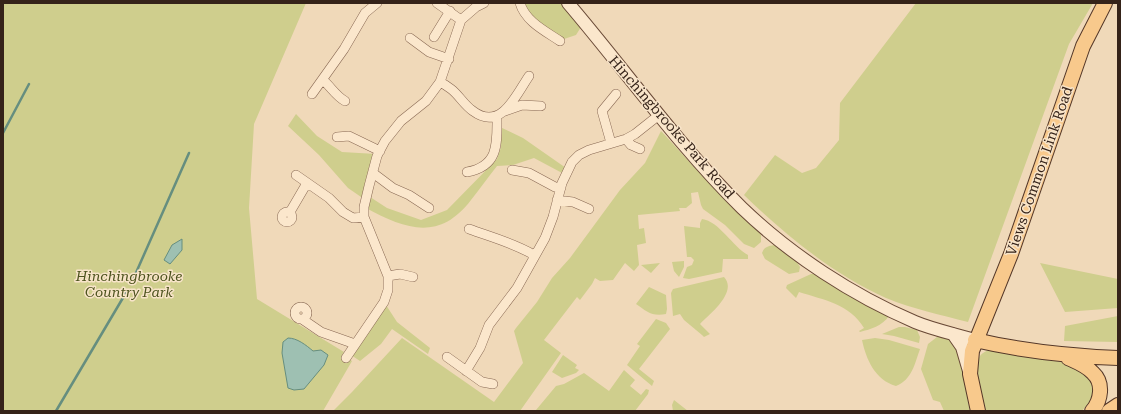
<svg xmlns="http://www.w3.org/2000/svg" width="1121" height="414" viewBox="0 0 1121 414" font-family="'Roboto Serif',serif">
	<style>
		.green { fill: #cfce8d }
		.water { fill: #9ec0b2; stroke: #668e7f }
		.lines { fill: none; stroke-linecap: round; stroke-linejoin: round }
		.stream { stroke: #668e7f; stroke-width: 2.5 }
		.street-casing { stroke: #886853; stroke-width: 10 }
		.secondary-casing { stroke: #694936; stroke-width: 14 }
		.primary-casing { stroke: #543728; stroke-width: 16 }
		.street { stroke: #fbe7cc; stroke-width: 9 }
		.secondary { stroke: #fbe7cc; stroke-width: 12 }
		.primary { stroke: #f8c98c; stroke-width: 14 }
		.labels { text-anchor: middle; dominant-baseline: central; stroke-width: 3; stroke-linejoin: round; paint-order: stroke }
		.street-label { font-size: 14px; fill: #352319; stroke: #f8e4c9 }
		.park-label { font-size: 14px; font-style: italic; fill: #4d531e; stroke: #f8e4c9 }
	</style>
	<rect width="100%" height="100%" fill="#f0d9b9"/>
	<!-- green -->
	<path class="green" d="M3,3H306L254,124L249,208L257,299L344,352L342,355L352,361L323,411H3Z
		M522,3H562L581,27L576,35L561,40L535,22Z
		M916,3H1093L1069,44L968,322C941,315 913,309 886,298C834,275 784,234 744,195L775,155L802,173L816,168L839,140L840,103Z
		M296,114L317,136L342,152L376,154L364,199L348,188L319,155L288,126Z
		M500,127L523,138L566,168L564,174L534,158L513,165L497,166C488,177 480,189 471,200C439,242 405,229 366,208L367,195L387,208L421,220L447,210L497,159L501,147Z
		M661,131L662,132L708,182L759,232L761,235V242L754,248L744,244L725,225L703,209L701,205L698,192L691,193L692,203L686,208H679L680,211L638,215L639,229L644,228L646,243L637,245L639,265L634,271L625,263L613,280L600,281L595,278L592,284L580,300L577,297L544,340L561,353L520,411H333L352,392L402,338L494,402L523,363L514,331L516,328L537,302L552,278L570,258L620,190L645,163Z
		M702,219C719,221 733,247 748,255V259H723L722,272L689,279L683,278L687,267L692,265L694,260L691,257H687L684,226L700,228V223Z
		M774,245L795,259L800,267L799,272L789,274L765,259L762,253C764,247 768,246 774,245Z
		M684,261V267L679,277L674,271L672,262Z
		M660,263L651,273L641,265Z
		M1040,263L1118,279V308L1065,312Z
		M811,274H817L889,316C882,326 871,329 860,332L859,331L864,328C850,304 824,300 799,292L796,298L786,288L787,285Z
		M724,277C738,292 710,314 700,324L710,334L704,337L702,335L684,320L680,314L673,316L671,293L673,289Z
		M649,287L666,295L667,309L666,314C652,317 646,311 636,304Z
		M386,305L397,322L430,348L428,354L392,329L381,344L360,361L351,355Z
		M1118,316V342L1064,341L1065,326Z
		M656,319L666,323L670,329L639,369L654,381L652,386L627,365L640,346L637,344Z
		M899,327H905L917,330L920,337L919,343L894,336L882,334Z
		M937,337C941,337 948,337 951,341C962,352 966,394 970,411H944L940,402L933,400L921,369L928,344Z
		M875,338L889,340L920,349C915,363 912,380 896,386C875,380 866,359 862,340Z
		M991,349L1063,362L1086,373L1094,384L1095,395L1082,411H980C979,397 973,371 979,358C981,353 986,351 991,349Z
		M563,355L577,365L575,368L579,370L576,373L562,378L552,372Z
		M624,370L635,380L630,386L641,395L646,389L649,390L648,394L635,411H538L536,410L556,386L564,384L584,373L609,391Z
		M674,400L688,411H673L672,405Z"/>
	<!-- water -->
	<path class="water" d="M182,239V250L170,264L164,260L172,245Z
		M288,338C297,338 306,345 313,351L321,350L328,355L324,365L304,389L294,390L288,388L282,353L283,342Z"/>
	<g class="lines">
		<!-- stream -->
		<path class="stream" d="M3,133L29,84
			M131,284L189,153
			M56,411L127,291"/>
		<!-- street casing -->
		<g class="street-casing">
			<path id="street" d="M437,3L461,20
				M520,3C525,21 545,31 560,41
				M434,37L450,11
				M410,38L429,52L449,59
				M323,80C331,87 336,96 345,101
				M440,82C444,84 447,86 451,89C459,95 464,105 473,111C501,132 516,95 529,76
				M312,94L344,49L365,13L377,3
				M505,111L522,105L541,106
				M337,137L349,136L380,151
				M626,139L631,145L640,149
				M611,143L602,111L616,94
				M512,170L529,173L555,187L561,188
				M467,172C499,166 497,144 497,117
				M373,173L393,188L409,195L429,208
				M296,175L329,198L343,212L353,218L364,217
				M557,200L573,202L589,209
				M290,212L307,183
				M282 217a5 5 0 1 1 10 0a5 5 0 1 1-10 0Z
				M469,229C491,237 514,243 534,255
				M388,276L400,274L413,277
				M295 313a6 6 0 1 1 12 0a6 6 0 1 1-12 0Z
				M302,319L321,332L355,344
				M447,357L482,382L493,384
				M346,358L384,302L388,290V276L364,217V207L369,186L377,156L385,141L401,121L426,101L440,82L461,20L476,7L484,3
				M466,371L480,348L489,325L517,288L545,238L553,217L562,183L572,162L579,155L589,150L626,139L635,134L659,115"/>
		</g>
		<!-- secondary casing -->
		<g class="secondary-casing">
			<path id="secondary" d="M568,3C626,71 678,145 742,208C791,255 852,295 915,322C934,330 955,334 975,340
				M953,334L962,347L969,371"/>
		</g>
		<!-- primary casing -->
		<g class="primary-casing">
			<path id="primary" d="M975,340C1022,351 1070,356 1118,358
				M1068,358C1077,362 1087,366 1093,373C1104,383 1101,401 1092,411
				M978,411L970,374L972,351L1011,254L1083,46L1105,3
				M1109,411L1118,405"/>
		</g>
		<!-- street -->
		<use href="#street" class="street"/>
		<!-- secondary -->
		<use href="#secondary" class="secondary"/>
		<!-- primary -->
		<use href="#primary" class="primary"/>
	</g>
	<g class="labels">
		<!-- street labels -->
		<g class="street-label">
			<text transform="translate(672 127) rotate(49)">Hinchingbrooke Park Road</text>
			<text transform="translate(1039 171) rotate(-71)">Views Common Link Road</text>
		</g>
		<!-- park labels -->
		<g class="park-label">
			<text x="129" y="276">Hinchingbrooke<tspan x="129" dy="16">Country Park</tspan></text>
		</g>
	</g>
	<!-- border -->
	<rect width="1121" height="414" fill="none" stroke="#352319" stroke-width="8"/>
</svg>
